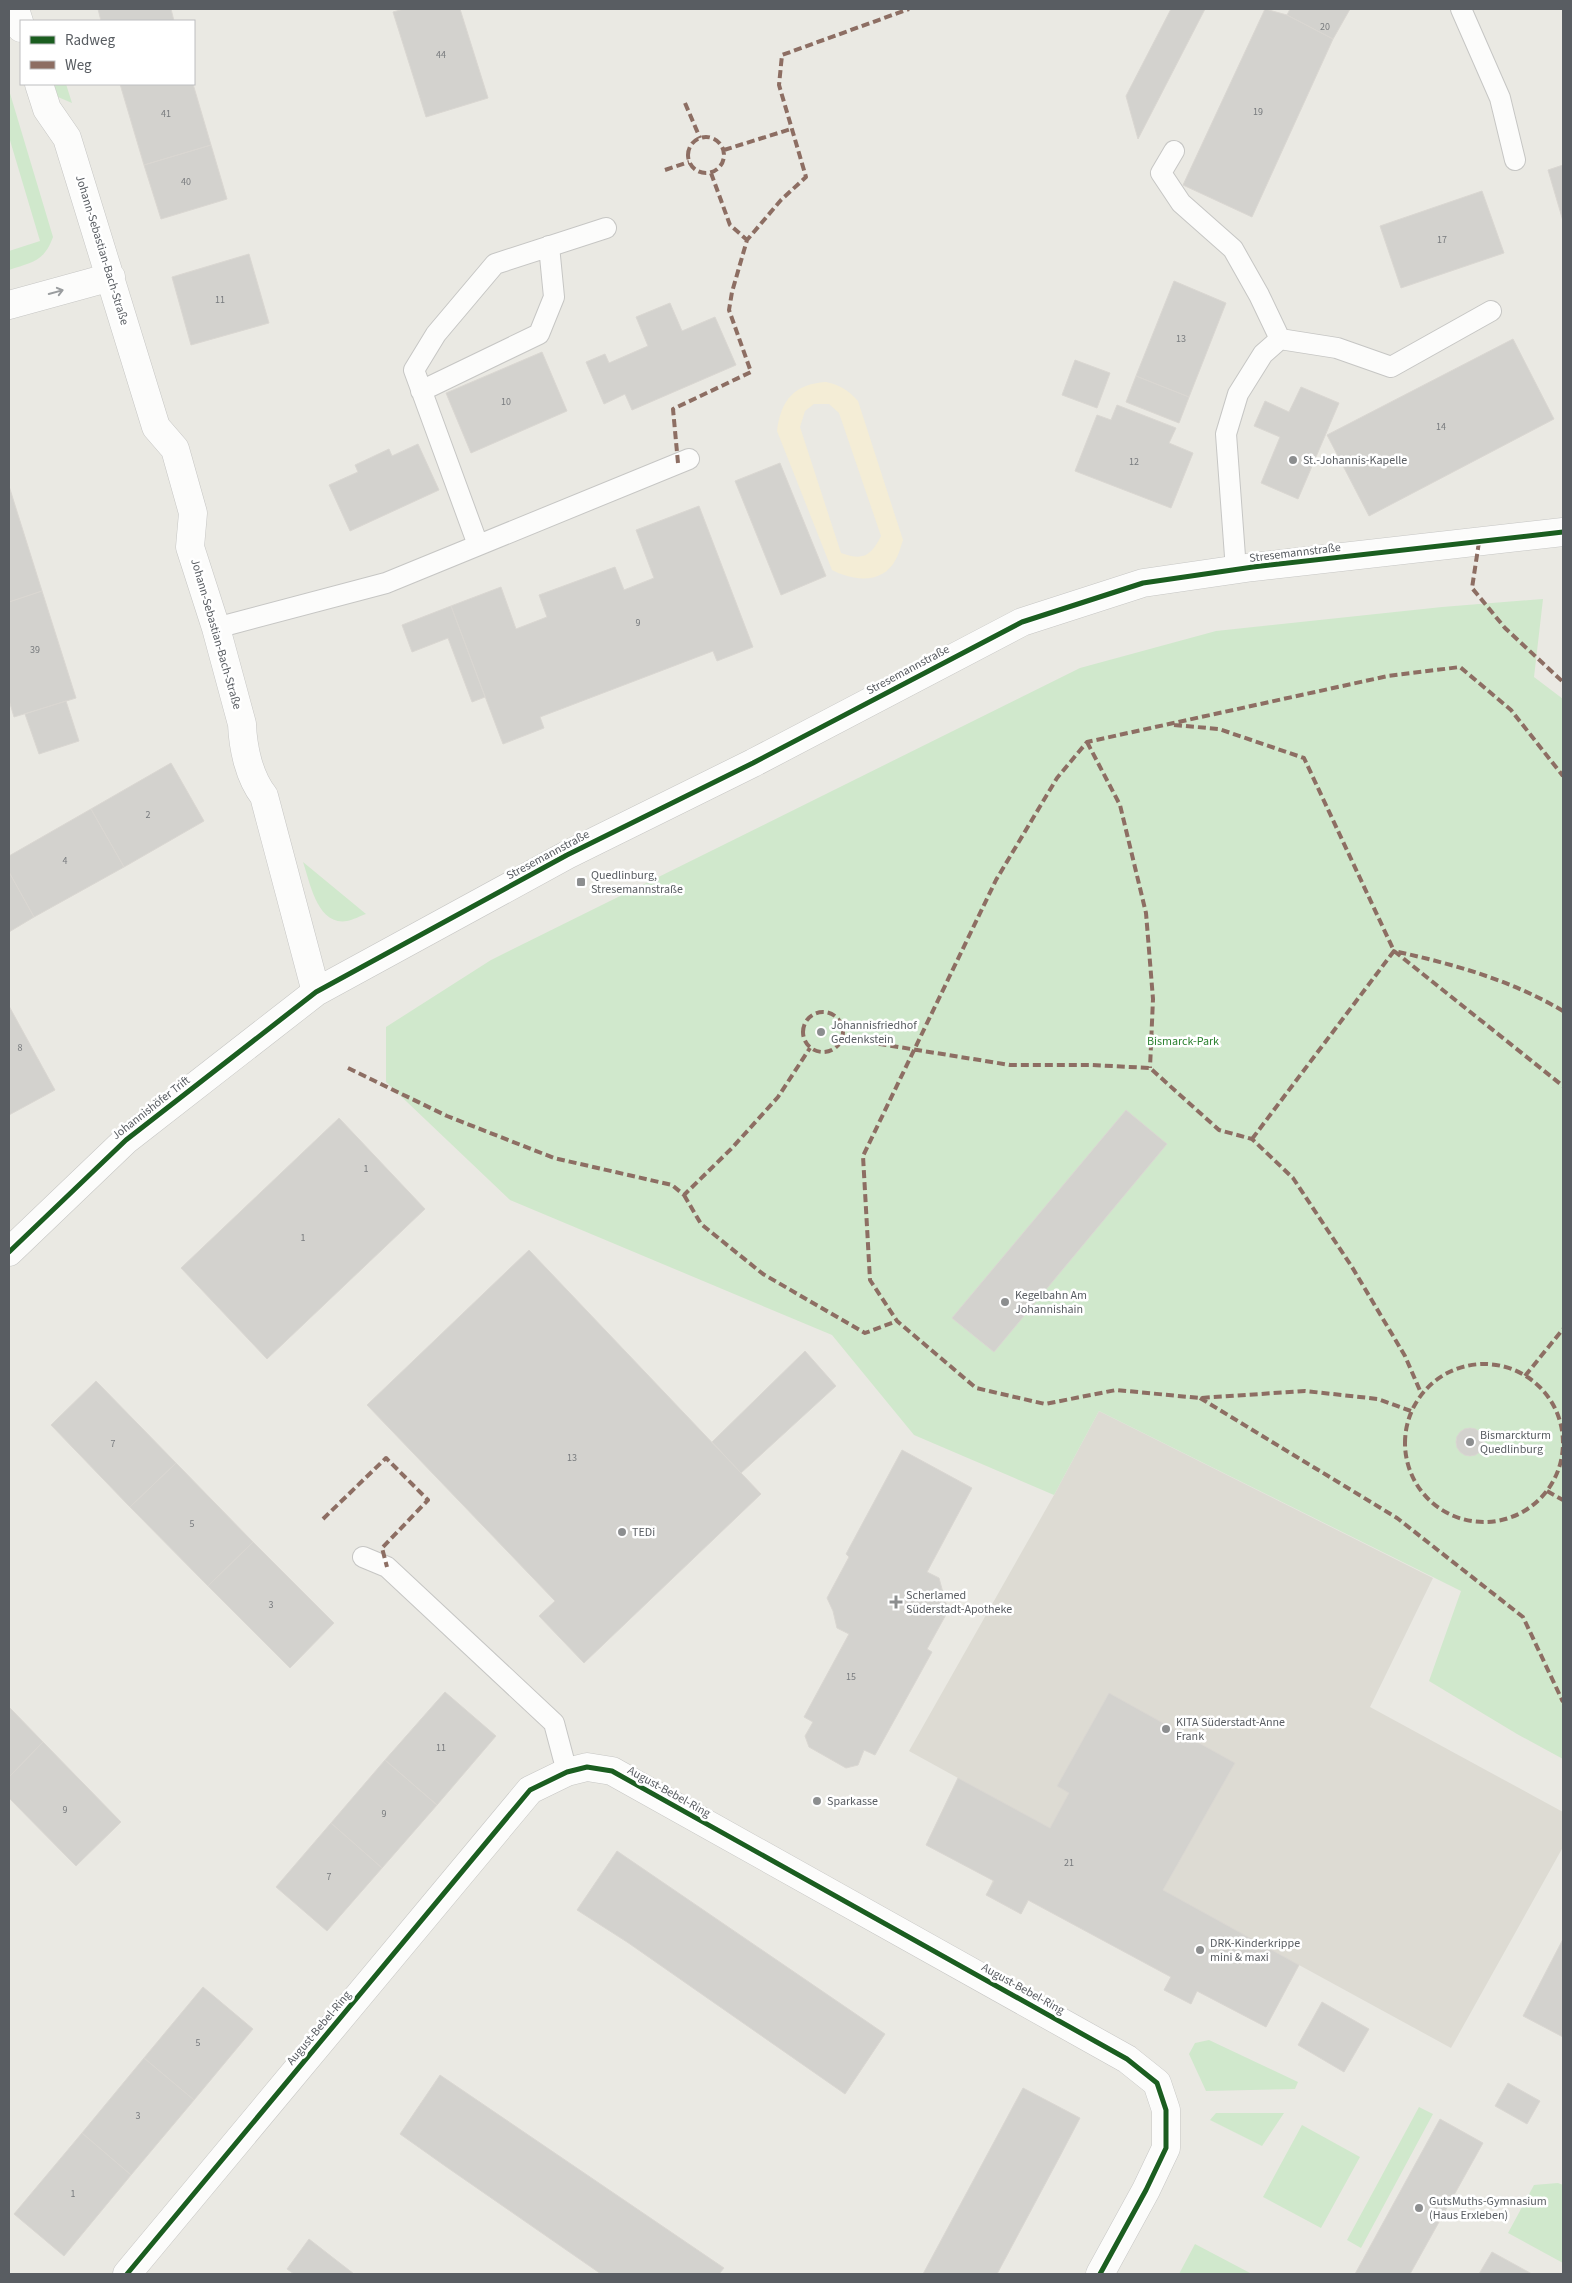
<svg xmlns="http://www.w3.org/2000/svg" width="1572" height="2283" viewBox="0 0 1572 2283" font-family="'Source Sans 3',sans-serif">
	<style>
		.education { fill: #dddbd3 }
		.green { fill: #d0e8cc }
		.sand { fill: #f4edd6; fill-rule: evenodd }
		.building { fill: #d3d2ce; stroke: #dad7d2 }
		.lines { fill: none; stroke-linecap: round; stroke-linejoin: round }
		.service-casing { stroke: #c6c6c4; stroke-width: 22 }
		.minor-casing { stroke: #c6c6c4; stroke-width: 29 }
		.service { stroke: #fcfcfb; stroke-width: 20 }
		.minor { stroke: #fcfcfb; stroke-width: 28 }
		.quiet { stroke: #8d6e63; stroke-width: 4; stroke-dasharray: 8 4; stroke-linecap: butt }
		.cycleway-casing { stroke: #fff; stroke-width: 8 }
		.cycleway { stroke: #1b5e20; stroke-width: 5 }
		.oneway { stroke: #9a9d9f }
		.poi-dot { fill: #8c8e8f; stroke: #fff; stroke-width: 2 }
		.labels { text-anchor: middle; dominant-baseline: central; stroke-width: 5; stroke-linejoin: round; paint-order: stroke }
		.number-label { font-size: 10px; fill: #787b7e }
		.street-label { font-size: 12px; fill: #595d62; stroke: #fff }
		.poi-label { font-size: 12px; fill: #595d62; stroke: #fff; text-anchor: start }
		.park-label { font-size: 12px; fill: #2e8332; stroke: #fff }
	</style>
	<rect width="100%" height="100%" fill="#eae9e3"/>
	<!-- education -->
	<path class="education" d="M1099,1411L1433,1578L1370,1707L1563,1812V1847L1451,2048L1299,1965L1266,2027L1197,1991L1191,2004L1164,1990L1171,1976L1029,1900L1021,1914L986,1895L993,1880L926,1845L958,1778L909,1751L1054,1495Z"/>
	<!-- green -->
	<path class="green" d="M54,84H66L72,103L58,97Z
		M9,90L53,237C44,262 32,262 9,270V251L40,241L9,137Z
		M1543,599L1534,677L1563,699V1759L1517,1734L1429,1681L1461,1591L1099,1411L1054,1495L914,1435L832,1335L510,1200L386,1082V1027L491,960L1080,668L1216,631L1442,607Z
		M303,862L366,914C360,916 353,920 347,921C317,926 310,882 303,862Z
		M1209,2040L1298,2082L1295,2089L1206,2091L1189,2054L1195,2043Z
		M1419,2107L1433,2114L1361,2248L1347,2240Z
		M1216,2113H1284L1262,2146L1210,2120Z
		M1302,2125L1360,2157L1321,2228L1263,2197Z
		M1558,2183L1563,2185V2263L1508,2233L1534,2185Z
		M1195,2244L1252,2274H1179Z"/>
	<!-- sand -->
	<path class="sand" d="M826,382C840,385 848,390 858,401L903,540C901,546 899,554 896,559C883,585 853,581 832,570L777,431C781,400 794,384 826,382ZM814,404H829L839,413L881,536C871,556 863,561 841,553L800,427L805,411Z"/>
	<!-- building -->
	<path class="building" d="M98,9H171L174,21H101Z
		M404,9H460L488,98L426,117L393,12Z
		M1171,9H1205L1138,139L1126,96Z
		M1265,9L1287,15L1333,39L1252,217L1183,185Z
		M1290,9H1350L1333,39L1287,15Z
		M120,84H193L211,145L144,165Z
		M211,145L227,199L161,219L144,165Z
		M1563,165V221L1548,170Z
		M1482,191L1504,253L1401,288L1380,226Z
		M249,254L269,323L191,345L172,277Z
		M1174,281L1226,303L1189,397L1136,376Z
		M670,303L682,331L715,317L736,365L632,410L625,394L604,404L586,362L605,354L609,363L648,346L636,317Z
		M1513,339L1554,419L1369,516L1327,435Z
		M542,352L567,411L471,453L446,393Z
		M1075,360L1110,373L1097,408L1062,395Z
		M1136,376L1189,397L1179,423L1126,402Z
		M1301,387L1339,403L1298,499L1261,483L1280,437L1254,426L1265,401L1289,412Z
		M1117,405L1176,428L1169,443L1193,453L1171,508L1075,471L1097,415L1111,420Z
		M418,444L439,490L350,531L329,485L358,472L355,465L389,449L392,456Z
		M780,463L826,576L781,595L735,481Z
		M9,486L42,591L9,602Z
		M699,506L753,647L717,661L713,651L540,717L544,728L503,744L451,606L501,587L516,629L547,617L539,595L615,567L624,590L654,578L636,530Z
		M42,591L76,698L14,717L9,700V602Z
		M451,606L485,697L472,702L448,638L412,652L402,625Z
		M66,701L79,741L39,754L25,714Z
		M171,763L204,821L124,867L91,809Z
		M91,809L124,867L34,917L9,872V856Z
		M9,872L34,917L9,932Z
		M9,1006L55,1090L9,1115Z
		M1126,1110L1167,1144L994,1352L952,1318Z
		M339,1118L425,1209L267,1359L181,1268Z
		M529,1250L761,1494L584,1663L539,1616L555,1601L367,1405Z
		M805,1351L836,1386L741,1473L712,1442Z
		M96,1381L176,1463L130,1507L51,1425Z
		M1456 1442a14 14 0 1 1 28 0a14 14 0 1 1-28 0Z
		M902,1450L972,1488L927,1572L939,1578L948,1611L927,1649L932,1652L875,1755L864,1750L858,1765L846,1768L809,1747L805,1736L813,1722L804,1717L849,1634L837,1628L833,1611L827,1598L849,1557L846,1554Z
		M176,1463L253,1542L208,1586L130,1507Z
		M253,1542L334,1623L290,1668L208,1586Z
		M445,1692L496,1736L437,1805L385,1760Z
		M1109,1693L1235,1763L1163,1890L1299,1965L1266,2027L1197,1991L1191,2004L1164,1990L1171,1977L1028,1900L1021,1914L986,1895L994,1881L926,1845L958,1778L1050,1828L1069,1793L1057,1786Z
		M9,1707L43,1742L9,1777Z
		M43,1742L121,1822L76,1866L9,1798V1777Z
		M385,1760L437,1805L382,1868L331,1823Z
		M331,1823L382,1868L327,1931L276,1887Z
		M617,1851L885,2034L845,2094L627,1942L577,1910Z
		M1563,1939V2037L1523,2016Z
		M203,1987L253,2029L194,2100L144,2058Z
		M1322,2002L1369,2029L1344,2072L1298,2045Z
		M144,2058L194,2100L131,2175L82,2133Z
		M440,2075L724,2268L719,2274H601L448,2168L400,2134Z
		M1508,2083L1540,2101L1527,2124L1495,2106Z
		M1023,2088L1080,2118L1059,2158L997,2274H923Z
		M1440,2119L1483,2143L1410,2274H1355Z
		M82,2133L131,2175L64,2256L14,2214Z
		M309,2239L354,2274H294L287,2269Z
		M1492,2252L1532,2274H1479Z"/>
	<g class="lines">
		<!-- service casing -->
		<g class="service-casing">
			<path id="service" d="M1461,9L1500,98L1515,160
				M1174,151L1161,173L1181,203L1233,249L1259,295L1280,339
				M1280,339L1337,348L1391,367L1491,311
				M421,391L539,334L554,297L549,246
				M478,545L414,370L436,334L495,264L606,228
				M1236,570L1226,434L1238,394L1263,354L1280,339
				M216,628L386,583L689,459
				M363,1557L387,1567L554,1723L567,1772"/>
		</g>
		<!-- minor casing -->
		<g class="minor-casing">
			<path id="minor" d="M15,9L21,28
				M39,84L47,109L67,138L156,427L175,449L193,513L190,547L216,628L242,724C243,748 249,777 264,796L316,992
				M9,305L111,277
				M9,1252L126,1140L316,992L567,855L753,763L1022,622L1143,583L1253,567L1563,532
				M127,2274L530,1790L567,1772L587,1767L612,1771L1127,2059L1157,2083L1166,2110V2148L1146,2190L1100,2274"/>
		</g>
		<!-- service -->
		<use href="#service" class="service"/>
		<!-- minor -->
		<use href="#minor" class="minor"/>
		<!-- quiet -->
		<path class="quiet" d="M685,103L700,138
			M688 155a18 18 0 1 1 36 0a18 18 0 1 1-36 0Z
			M724,150L791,129
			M665,170L689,162
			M711,173L730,225L747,240
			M678,463L673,409L751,372L729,310L732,292L747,240L781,200L806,177L779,85L782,55L909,9
			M1479,542L1472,588L1505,628L1563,682
			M1174,725L1219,729L1304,758L1394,951L1563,1086
			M1087,742L1120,805L1146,913L1153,999L1150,1068
			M803 1032a20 20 0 1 1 40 0a20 20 0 1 1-40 0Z
			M843,1038L1010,1065H1091L1150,1068L1219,1130L1252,1139L1293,1178L1352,1267L1405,1356L1421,1393
			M348,1068L447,1116L554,1158L672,1185L684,1195L732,1148L778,1097L810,1048
			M1252,1139L1394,951C1453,964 1511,980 1563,1011
			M684,1195L701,1224L763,1274L865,1333L897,1321
			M1405 1443a79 79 0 1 1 158 0a79 79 0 1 1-158 0Z
			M1525,1376L1563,1329
			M1200,1398L1397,1518L1523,1617L1563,1702
			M1411,1411L1378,1399L1305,1391L1200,1398L1116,1390L1045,1404L976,1388L897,1321L870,1280L863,1156L996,880L1057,778L1087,742L1388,676L1460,667L1511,710L1563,776
			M1547,1491L1563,1500
			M323,1519L386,1458L428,1500L382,1548L387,1567"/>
		<!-- cycleway casing -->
		<g class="cycleway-casing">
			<path id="cycleway" d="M9,1252L126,1140L316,992L567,855L753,763L1022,622L1143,583L1253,567L1563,532
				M127,2274L530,1790L567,1772L587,1767L612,1771L1127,2059L1157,2083L1166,2110V2148L1146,2190L1100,2274"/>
		</g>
		<!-- cycleway -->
		<use href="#cycleway" class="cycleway"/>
	</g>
	<!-- one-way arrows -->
	<defs><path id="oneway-shaft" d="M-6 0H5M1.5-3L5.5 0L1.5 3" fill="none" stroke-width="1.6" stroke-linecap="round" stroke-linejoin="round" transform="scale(1.25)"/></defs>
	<use class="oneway" href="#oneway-shaft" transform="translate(56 292) rotate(-15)"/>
	<!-- markers -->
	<g class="poi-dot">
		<circle cx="1293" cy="460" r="5"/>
		<rect x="576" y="877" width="10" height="10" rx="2.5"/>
		<circle cx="821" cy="1032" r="5"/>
		<circle cx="1005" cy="1302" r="5"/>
		<circle cx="1470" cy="1442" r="5"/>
		<circle cx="622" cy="1532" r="5"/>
		<path d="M893.5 1594.5h5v5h5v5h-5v5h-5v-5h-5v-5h5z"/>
		<circle cx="1166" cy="1729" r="5"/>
		<circle cx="817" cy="1801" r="5"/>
		<circle cx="1200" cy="1950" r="5"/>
		<circle cx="1419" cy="2208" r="5"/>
	</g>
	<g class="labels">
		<!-- number labels -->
		<g class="number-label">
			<text x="1325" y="27">20</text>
			<text x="441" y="55">44</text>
			<text x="1258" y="112">19</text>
			<text x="166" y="114">41</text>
			<text x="186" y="182">40</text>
			<text x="1442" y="240">17</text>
			<text x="220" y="300">11</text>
			<text x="1181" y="339">13</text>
			<text x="506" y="402">10</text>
			<text x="1441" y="427">14</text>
			<text x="1134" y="462">12</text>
			<text x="638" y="623">9</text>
			<text x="35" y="650">39</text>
			<text x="148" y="815">2</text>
			<text x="65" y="861">4</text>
			<text x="20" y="1048">8</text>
			<text x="366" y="1169">1</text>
			<text x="303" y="1238">1</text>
			<text x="113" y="1444">7</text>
			<text x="572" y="1458">13</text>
			<text x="192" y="1524">5</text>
			<text x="271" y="1605">3</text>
			<text x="851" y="1677">15</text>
			<text x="441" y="1748">11</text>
			<text x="65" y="1810">9</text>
			<text x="384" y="1814">9</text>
			<text x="1069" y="1863">21</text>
			<text x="329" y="1877">7</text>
			<text x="198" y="2043">5</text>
			<text x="138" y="2116">3</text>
			<text x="73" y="2194">1</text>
		</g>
		<!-- street labels -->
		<g class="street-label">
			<text transform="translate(102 250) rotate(73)">Johann-Sebastian-Bach-Straße</text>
			<text transform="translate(1295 553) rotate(-7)">Stresemannstraße</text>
			<text transform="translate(216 634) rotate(74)">Johann-Sebastian-Bach-Straße</text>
			<text transform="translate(908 670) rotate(-28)">Stresemannstraße</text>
			<text transform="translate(548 855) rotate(-28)">Stresemannstraße</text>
			<text transform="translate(151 1108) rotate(-38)">Johannishöfer Trift</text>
			<text transform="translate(669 1792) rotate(29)">August-Bebel-Ring</text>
			<text transform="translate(1023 1989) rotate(29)">August-Bebel-Ring</text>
			<text transform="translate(319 2028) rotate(-50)">August-Bebel-Ring</text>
		</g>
		<!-- poi labels -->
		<g class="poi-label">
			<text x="1303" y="460">St.-Johannis-Kapelle</text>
			<text x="591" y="875">Quedlinburg,<tspan x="591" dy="14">Stresemannstraße</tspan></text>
			<text x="831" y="1025">Johannisfriedhof<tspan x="831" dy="14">Gedenkstein</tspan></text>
			<text x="1015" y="1295">Kegelbahn Am<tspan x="1015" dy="14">Johannishain</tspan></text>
			<text x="1480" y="1435">Bismarckturm<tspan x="1480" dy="14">Quedlinburg</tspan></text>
			<text x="632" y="1532">TEDi</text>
			<text x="906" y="1595">Scherlamed<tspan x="906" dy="14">Süderstadt-Apotheke</tspan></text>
			<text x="1176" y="1722">KITA Süderstadt-Anne<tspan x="1176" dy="14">Frank</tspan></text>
			<text x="827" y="1801">Sparkasse</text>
			<text x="1210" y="1943">DRK-Kinderkrippe<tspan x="1210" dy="14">mini &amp; maxi</tspan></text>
			<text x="1429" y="2201">GutsMuths-Gymnasium<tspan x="1429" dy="14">(Haus Erxleben)</tspan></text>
		</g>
		<!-- park labels -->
		<g class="park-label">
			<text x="1183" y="1041">Bismarck-Park</text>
		</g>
	</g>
	<!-- border -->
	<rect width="1572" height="2283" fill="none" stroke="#595d62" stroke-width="20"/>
	<!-- legend -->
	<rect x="20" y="20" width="175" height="65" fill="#ffffff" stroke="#bdbec0"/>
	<rect x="30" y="36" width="25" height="8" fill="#1b5e20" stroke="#bdbec0"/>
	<text x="65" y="45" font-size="15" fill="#595d62">Radweg</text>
	<rect x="30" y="61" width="25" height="8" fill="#8d6e63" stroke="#bdbec0"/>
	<text x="65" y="70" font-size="15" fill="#595d62">Weg</text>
</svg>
